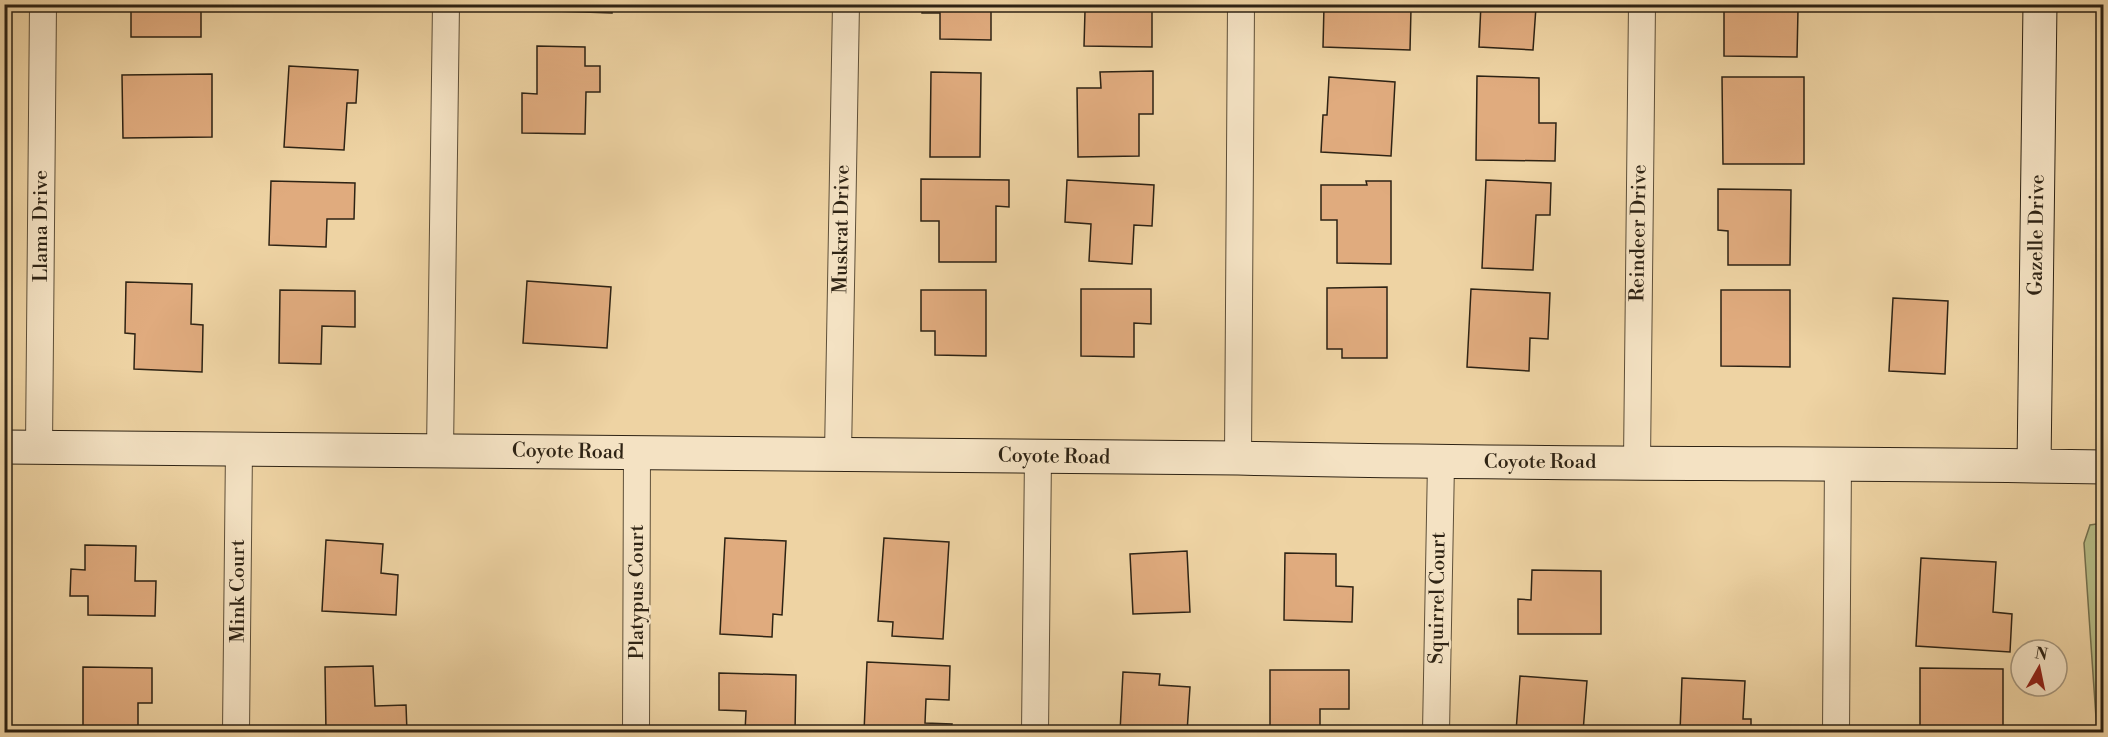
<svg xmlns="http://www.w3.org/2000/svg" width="2108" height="737" viewBox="0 0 2108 737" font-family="'Libre Bodoni',serif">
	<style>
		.green { fill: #b6bd87; stroke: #72704e; stroke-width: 1.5 }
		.building { fill: #e0ab7e; stroke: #2e2314; stroke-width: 1.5 }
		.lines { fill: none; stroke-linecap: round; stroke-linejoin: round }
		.street-casing { stroke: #5e4f38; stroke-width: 28 }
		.secondary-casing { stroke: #2e2314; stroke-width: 35 }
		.street { stroke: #f4e2c3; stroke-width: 26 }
		.secondary { stroke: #f4e2c3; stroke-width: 33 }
		.labels { text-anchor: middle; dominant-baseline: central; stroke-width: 4.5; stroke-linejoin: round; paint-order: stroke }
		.street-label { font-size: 20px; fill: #2e2314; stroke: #f4e2c3 }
	</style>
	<rect width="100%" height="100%" fill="#eed3a3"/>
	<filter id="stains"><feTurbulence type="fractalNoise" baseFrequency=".00333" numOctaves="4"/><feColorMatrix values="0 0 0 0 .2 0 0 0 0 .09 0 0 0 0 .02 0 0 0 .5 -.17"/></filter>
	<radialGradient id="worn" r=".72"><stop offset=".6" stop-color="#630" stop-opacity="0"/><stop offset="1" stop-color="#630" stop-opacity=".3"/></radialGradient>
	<!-- green -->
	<path class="green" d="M2103,523L2104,732H2097L2084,543L2090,525Z"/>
	<!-- building -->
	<path class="building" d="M131,4H201V37H131Z
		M525,4H612V13L525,10Z
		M922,4H991V40L940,39V13H922Z
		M1100,4H1152V47L1084,46L1085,11H1100Z
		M1345,4H1387V8L1411,9L1410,50L1323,47L1324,6L1345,7Z
		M1481,4H1554V7H1536L1533,50L1479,47Z
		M1724,4H1769V10H1798L1797,57L1724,56Z
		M537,46L585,47V66H600V92H586L585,134L522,133V93L537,94Z
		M289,66L358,70L356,103H347L344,150L284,147Z
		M1153,71V114H1139V156L1078,157L1077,88H1101L1100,72Z
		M931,72L981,73L980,157H930Z
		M212,74V137L123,138L122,75Z
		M1477,76L1539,78V123H1556L1555,161L1476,160Z
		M1329,77L1395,82L1391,156L1321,152L1323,115H1327Z
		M1722,77H1804V164H1723Z
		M921,179L1009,180V207L996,206V262H939V221H921Z
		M1067,180L1154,185L1152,226L1134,225L1132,264L1089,261L1091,224L1065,222Z
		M1486,180L1551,183L1550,215H1536L1533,270L1482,268Z
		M271,181L355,183L354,219H327L326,247L269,245Z
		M1366,181H1391V264L1337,263V220H1321V185H1367Z
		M1718,189L1791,190L1790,265H1728V231L1718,230Z
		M527,281L611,287L607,348L523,343Z
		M126,282L192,284L191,324L203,325L202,372L134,369L135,334L125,333Z
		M1387,287V358H1342V349H1327V288Z
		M1081,289H1151V324L1134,323V357L1081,356Z
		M1471,289L1550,293L1548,339L1530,338L1529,371L1467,367Z
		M280,290L355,291V327L322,326L321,364L279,363Z
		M921,290H986V356L935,355V331H921Z
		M1721,290H1790V367L1721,366Z
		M1893,298L1948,301L1945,374L1889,371Z
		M725,538L786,541L782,615L773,614L772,637L720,634Z
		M884,538L949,542L943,639L892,636L893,622L878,621Z
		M326,540L383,544L381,573L398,575L396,615L322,611Z
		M85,545L136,546L135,581H156L155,616L88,615V596H70L71,569L85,570Z
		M1187,551L1190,612L1133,614L1130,554Z
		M1285,553L1336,554V586L1353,587L1352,622L1284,620Z
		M1921,558L1996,562L1993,612L2012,614L2010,652L1916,646Z
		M1532,570L1601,571V634H1518V599L1531,600Z
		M867,662L950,666L949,700L926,699L925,723L952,724L951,732H864Z
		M373,666L375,706L406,705L407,732H326L325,667Z
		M83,667L152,668V703H138V732H83Z
		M1920,668L2003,669V732H1920Z
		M1270,670H1349V709H1320V732H1270Z
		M1123,672L1160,674L1159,685L1190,687L1187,732H1120Z
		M719,673L796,675L795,732H745L746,711L719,710Z
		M1520,676L1587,681L1583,732H1516Z
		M1682,678L1745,681L1743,719H1751V732H1680Z
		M4,698H6L7,732H4Z"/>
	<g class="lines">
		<!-- street casing -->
		<g class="street-casing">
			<path id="street" d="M39,447L43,4
				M440,451L446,4
				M838,454L846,4
				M1238,458L1241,4
				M1637,462L1642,4
				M236,732L239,449
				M636,732L637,452
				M1035,732L1038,456
				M1436,732L1441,463
				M1836,732L1838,463"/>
		</g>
		<!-- secondary casing -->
		<g class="secondary-casing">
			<path id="secondary" d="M4,447L1238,458C1526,465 1815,462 2104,467
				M2034,466L2040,4"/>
		</g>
		<!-- street -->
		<use href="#street" class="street"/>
		<!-- secondary -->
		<use href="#secondary" class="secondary"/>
	</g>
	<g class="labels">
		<!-- street labels -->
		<g class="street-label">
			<text transform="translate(41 226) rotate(-90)">Llama Drive</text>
			<text transform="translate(842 229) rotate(-89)">Muskrat Drive</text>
			<text transform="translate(1639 233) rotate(-89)">Reindeer Drive</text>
			<text transform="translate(2037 235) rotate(-89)">Gazelle Drive</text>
			<text transform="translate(568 452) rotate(1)">Coyote Road</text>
			<text transform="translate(1054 457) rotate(1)">Coyote Road</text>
			<text x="1540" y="462">Coyote Road</text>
			<text transform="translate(238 591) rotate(-90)">Mink Court</text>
			<text transform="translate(637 592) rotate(-90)">Platypus Court</text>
			<text transform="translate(1438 598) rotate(-89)">Squirrel Court</text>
		</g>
	</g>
	<!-- margin -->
	<rect width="2108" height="737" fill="none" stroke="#eed3a3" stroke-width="24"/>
	<rect x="6" y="6" width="2096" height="725" fill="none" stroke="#2e2314" stroke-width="3"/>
	<rect x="12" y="12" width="2084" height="713" fill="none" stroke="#2e2314" stroke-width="1.5"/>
	<!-- north arrow -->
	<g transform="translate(2039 668) rotate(9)"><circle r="28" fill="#f4e2c3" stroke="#a5967d" stroke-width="1.5"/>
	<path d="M0-4.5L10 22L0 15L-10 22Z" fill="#8f2418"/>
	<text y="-9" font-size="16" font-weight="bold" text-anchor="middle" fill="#2e2314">N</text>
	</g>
	<rect width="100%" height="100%" filter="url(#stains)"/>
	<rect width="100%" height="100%" fill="url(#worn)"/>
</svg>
